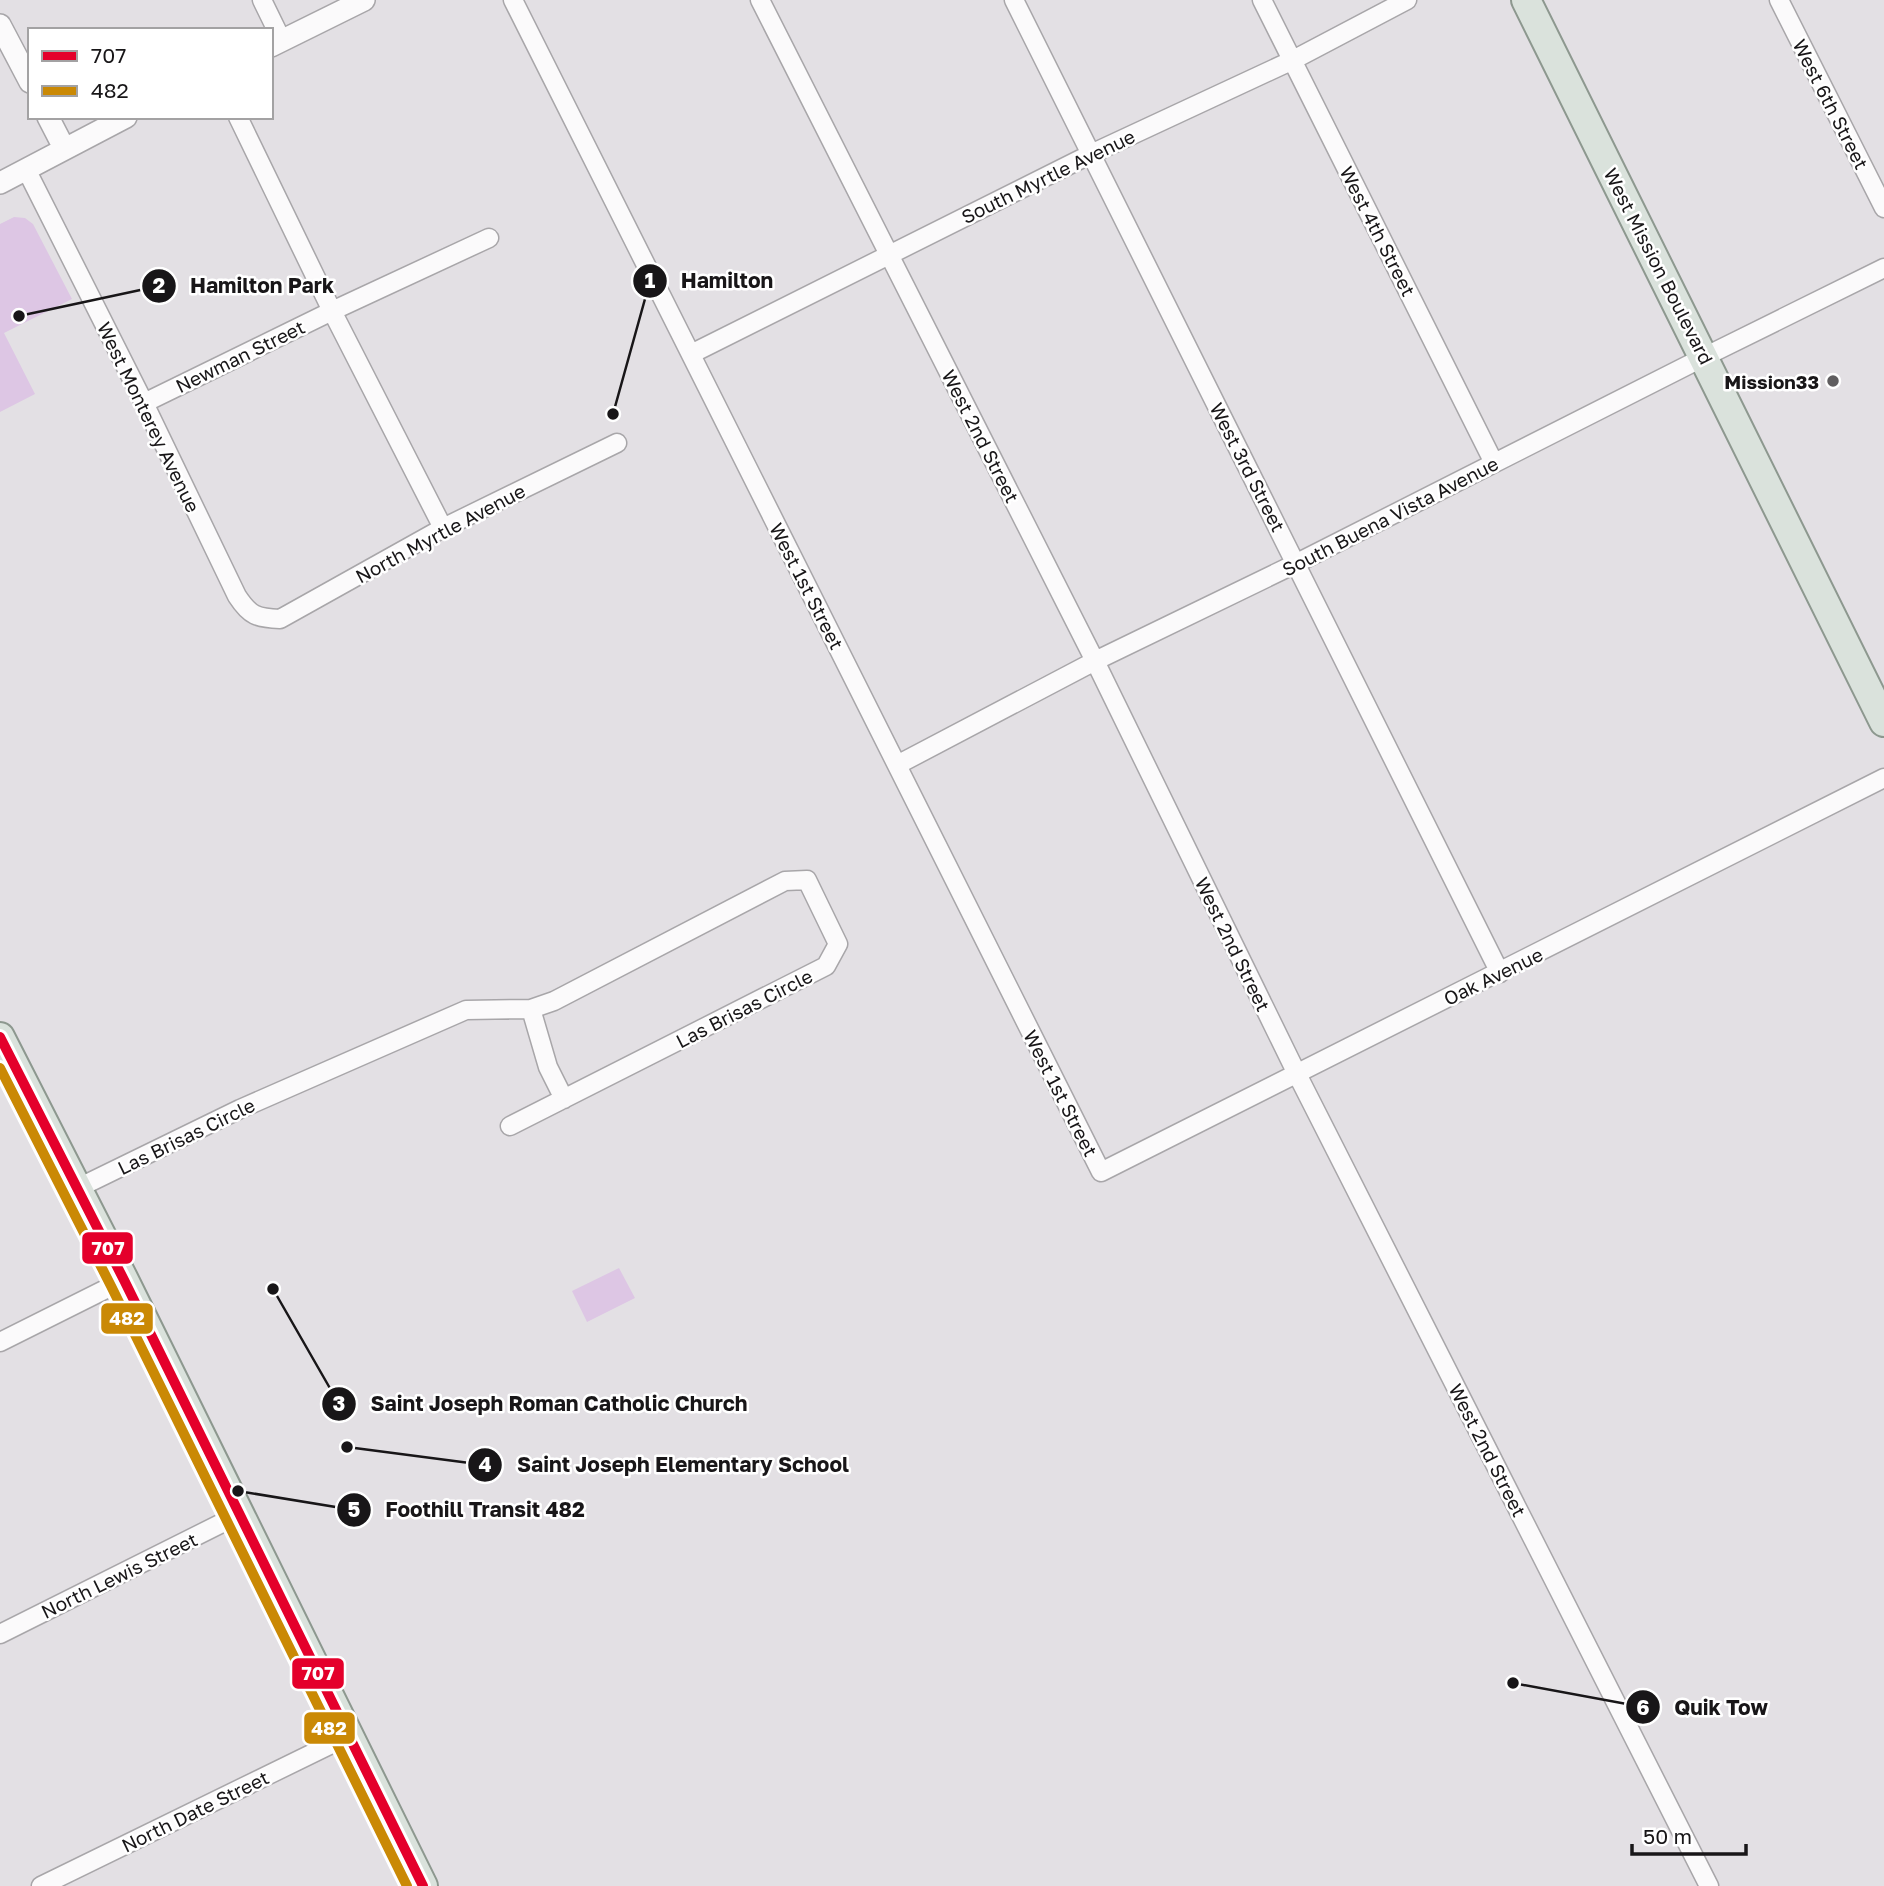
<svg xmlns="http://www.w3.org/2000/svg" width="1884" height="1886" viewBox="0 0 1884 1886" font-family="'Golos Text',sans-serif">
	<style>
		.green { fill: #ddc6e4 }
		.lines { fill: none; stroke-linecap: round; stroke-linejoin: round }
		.minor-casing { stroke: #a8a6a9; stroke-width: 21 }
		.tertiary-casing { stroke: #a8a6a9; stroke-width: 24 }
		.primary-casing { stroke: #8d988f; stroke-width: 32 }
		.minor { stroke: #fbfafb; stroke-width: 18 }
		.tertiary { stroke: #fbfafb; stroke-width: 21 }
		.primary { stroke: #dae2dc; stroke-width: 28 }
		.bus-1-casing { stroke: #fff; stroke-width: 16 }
		.bus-2-casing { stroke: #fff; stroke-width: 16 }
		.bus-1 { stroke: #e4002b; stroke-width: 10 }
		.bus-2 { stroke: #ca8905; stroke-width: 10 }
		.poi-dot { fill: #5f5d5f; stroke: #fff; stroke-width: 2.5 }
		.labels { text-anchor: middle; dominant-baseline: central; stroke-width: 5; stroke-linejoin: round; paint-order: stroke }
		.street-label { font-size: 19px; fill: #181618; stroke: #fff }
		.poi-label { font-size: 19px; font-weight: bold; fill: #181618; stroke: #fff; text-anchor: end }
		.leader { fill: none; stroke: #181618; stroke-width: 2.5 }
		.callout-dot { fill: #181618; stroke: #fff; stroke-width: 2.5 }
		.mark-label { font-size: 21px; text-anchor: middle; font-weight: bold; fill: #fff }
		.callout-label { font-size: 21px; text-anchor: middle; font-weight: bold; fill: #181618; stroke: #fff; stroke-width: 5; stroke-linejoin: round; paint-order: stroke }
		.line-badge { stroke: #fff; stroke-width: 2.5 }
		.badge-label { font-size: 19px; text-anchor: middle; font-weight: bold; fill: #fff }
	</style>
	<rect width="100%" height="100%" fill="#e3e0e4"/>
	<!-- green -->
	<path class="green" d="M14,217L25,218L33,224L72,299L4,333L35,394L0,412V224Z
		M619,1268L635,1298L587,1322L572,1291Z"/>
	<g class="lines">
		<!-- minor casing -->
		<g class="minor-casing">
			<path id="minor" d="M262,0L282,41
				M513,0L1101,1172L1884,778
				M760,0L1095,661L1296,1072L1709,1886
				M1014,0L1500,973
				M1262,0L1494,463
				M1779,0L1884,208
				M238,117L332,311L443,528
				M26,169L144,403L237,596C250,616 257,618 280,619L443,528L617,443
				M691,354L1091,154L1293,60L1407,0
				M144,403L332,311L489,238
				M897,765L1095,661L1297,563L1704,357L1884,268
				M531,1009L548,1067L564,1099
				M78,1188L240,1109L466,1010L531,1009L554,1001L785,881L807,880L838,944L826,966L510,1126
				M0,1342L124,1280
				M0,1634L238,1515
				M41,1886L348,1736"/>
		</g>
		<!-- tertiary casing -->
		<g class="tertiary-casing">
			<path id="tertiary" d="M0,25L30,82
				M271,46L364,0
				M48,117L64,148
				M0,183L126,117"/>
		</g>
		<!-- primary casing -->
		<g class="primary-casing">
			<path id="primary" d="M1526,0L1884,722
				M0,1037L124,1280L423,1886"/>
		</g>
		<!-- minor -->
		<use href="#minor" class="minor"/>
		<!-- tertiary -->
		<use href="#tertiary" class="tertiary"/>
		<!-- primary -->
		<use href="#primary" class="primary"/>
		<!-- bus-1 casing -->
		<g class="bus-1-casing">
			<path id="bus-1" d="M0,1037L124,1280L423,1886"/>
		</g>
		<!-- bus-2 casing -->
		<g class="bus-2-casing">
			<path id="bus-2" d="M0,1068L111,1286L407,1886"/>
		</g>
		<!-- bus-1 -->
		<use href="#bus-1" class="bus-1"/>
		<!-- bus-2 -->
		<use href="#bus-2" class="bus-2"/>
	</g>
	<!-- markers -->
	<circle class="poi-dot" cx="1833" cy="381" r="7"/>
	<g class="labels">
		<!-- street labels -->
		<g class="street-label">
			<text transform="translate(1831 104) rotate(63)">West 6th Street</text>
			<text transform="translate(1048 176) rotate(-26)">South Myrtle Avenue</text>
			<text transform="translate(1378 231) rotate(63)">West 4th Street</text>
			<text transform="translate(1659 266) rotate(63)">West Mission Boulevard</text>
			<text transform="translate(240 356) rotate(-26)">Newman Street</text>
			<text transform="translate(149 417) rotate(64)">West Monterey Avenue</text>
			<text transform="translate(981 436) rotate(63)">West 2nd Street</text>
			<text transform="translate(1248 467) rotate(63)">West 3rd Street</text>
			<text transform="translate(1390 516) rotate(-27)">South Buena Vista Avenue</text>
			<text transform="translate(440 533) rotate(-28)">North Myrtle Avenue</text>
			<text transform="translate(807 586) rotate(63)">West 1st Street</text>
			<text transform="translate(1233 944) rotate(64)">West 2nd Street</text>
			<text transform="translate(1493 976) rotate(-26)">Oak Avenue</text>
			<text transform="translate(744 1008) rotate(-27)">Las Brisas Circle</text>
			<text transform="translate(1061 1093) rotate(63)">West 1st Street</text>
			<text transform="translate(186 1136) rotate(-26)">Las Brisas Circle</text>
			<text transform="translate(1488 1450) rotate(63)">West 2nd Street</text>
			<text transform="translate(119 1575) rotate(-26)">North Lewis Street</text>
			<text transform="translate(195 1811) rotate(-26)">North Date Street</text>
		</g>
		<!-- poi labels -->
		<g class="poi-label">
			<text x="1819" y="381">Mission33</text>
		</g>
	</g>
	<!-- callouts -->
	<path class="leader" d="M613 414L650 281M19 316L159 286M273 1289L339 1404M347 1447L485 1465M238 1491L354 1510M1513 1683L1643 1707"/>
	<g class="callout-dot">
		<circle cx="613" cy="414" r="7"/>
		<circle cx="19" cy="316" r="7"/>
		<circle cx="273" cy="1289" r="7"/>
		<circle cx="347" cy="1447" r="7"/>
		<circle cx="238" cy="1491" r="7"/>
		<circle cx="1513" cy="1683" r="7"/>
		<circle cx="650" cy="281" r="18"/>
		<circle cx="159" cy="286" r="18"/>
		<circle cx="339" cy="1404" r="18"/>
		<circle cx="485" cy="1465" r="18"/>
		<circle cx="354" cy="1510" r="18"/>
		<circle cx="1643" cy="1707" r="18"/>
	</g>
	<g class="mark-label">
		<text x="650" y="288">1</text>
		<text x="159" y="293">2</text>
		<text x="339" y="1411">3</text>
		<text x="485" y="1472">4</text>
		<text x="354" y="1517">5</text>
		<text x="1643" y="1715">6</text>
	</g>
	<g class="callout-label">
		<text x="727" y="288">Hamilton</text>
		<text x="262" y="293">Hamilton Park</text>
		<text x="559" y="1411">Saint Joseph Roman Catholic Church</text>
		<text x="683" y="1472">Saint Joseph Elementary School</text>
		<text x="485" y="1517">Foothill Transit 482</text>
		<text x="1721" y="1715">Quik Tow</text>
	</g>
	<g class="line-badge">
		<rect x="81" y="1231" width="53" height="34" rx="7" fill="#e4002b"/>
		<rect x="100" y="1302" width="54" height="33" rx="7" fill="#ca8905"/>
		<rect x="291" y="1657" width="54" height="33" rx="7" fill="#e4002b"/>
		<rect x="303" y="1711" width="53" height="34" rx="7" fill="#ca8905"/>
	</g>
	<g class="badge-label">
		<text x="108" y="1255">707</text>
		<text x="127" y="1325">482</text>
		<text x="318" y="1680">707</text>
		<text x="329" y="1735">482</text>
	</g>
	<!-- legend -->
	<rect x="28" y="28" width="245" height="91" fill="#ffffff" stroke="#a3a2a3" stroke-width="2"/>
	<rect x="42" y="51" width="35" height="10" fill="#e4002b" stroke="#a3a2a3" stroke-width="2"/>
	<text x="91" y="63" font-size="21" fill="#181618">707</text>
	<rect x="42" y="86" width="35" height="10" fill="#ca8905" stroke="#a3a2a3" stroke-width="2"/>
	<text x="91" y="98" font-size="21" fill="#181618">482</text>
	<!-- scale -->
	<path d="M1632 1844v10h114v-10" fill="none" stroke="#181618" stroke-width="3.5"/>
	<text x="1643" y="1844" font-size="21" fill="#181618" stroke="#ffffff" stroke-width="5" paint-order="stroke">50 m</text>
</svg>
